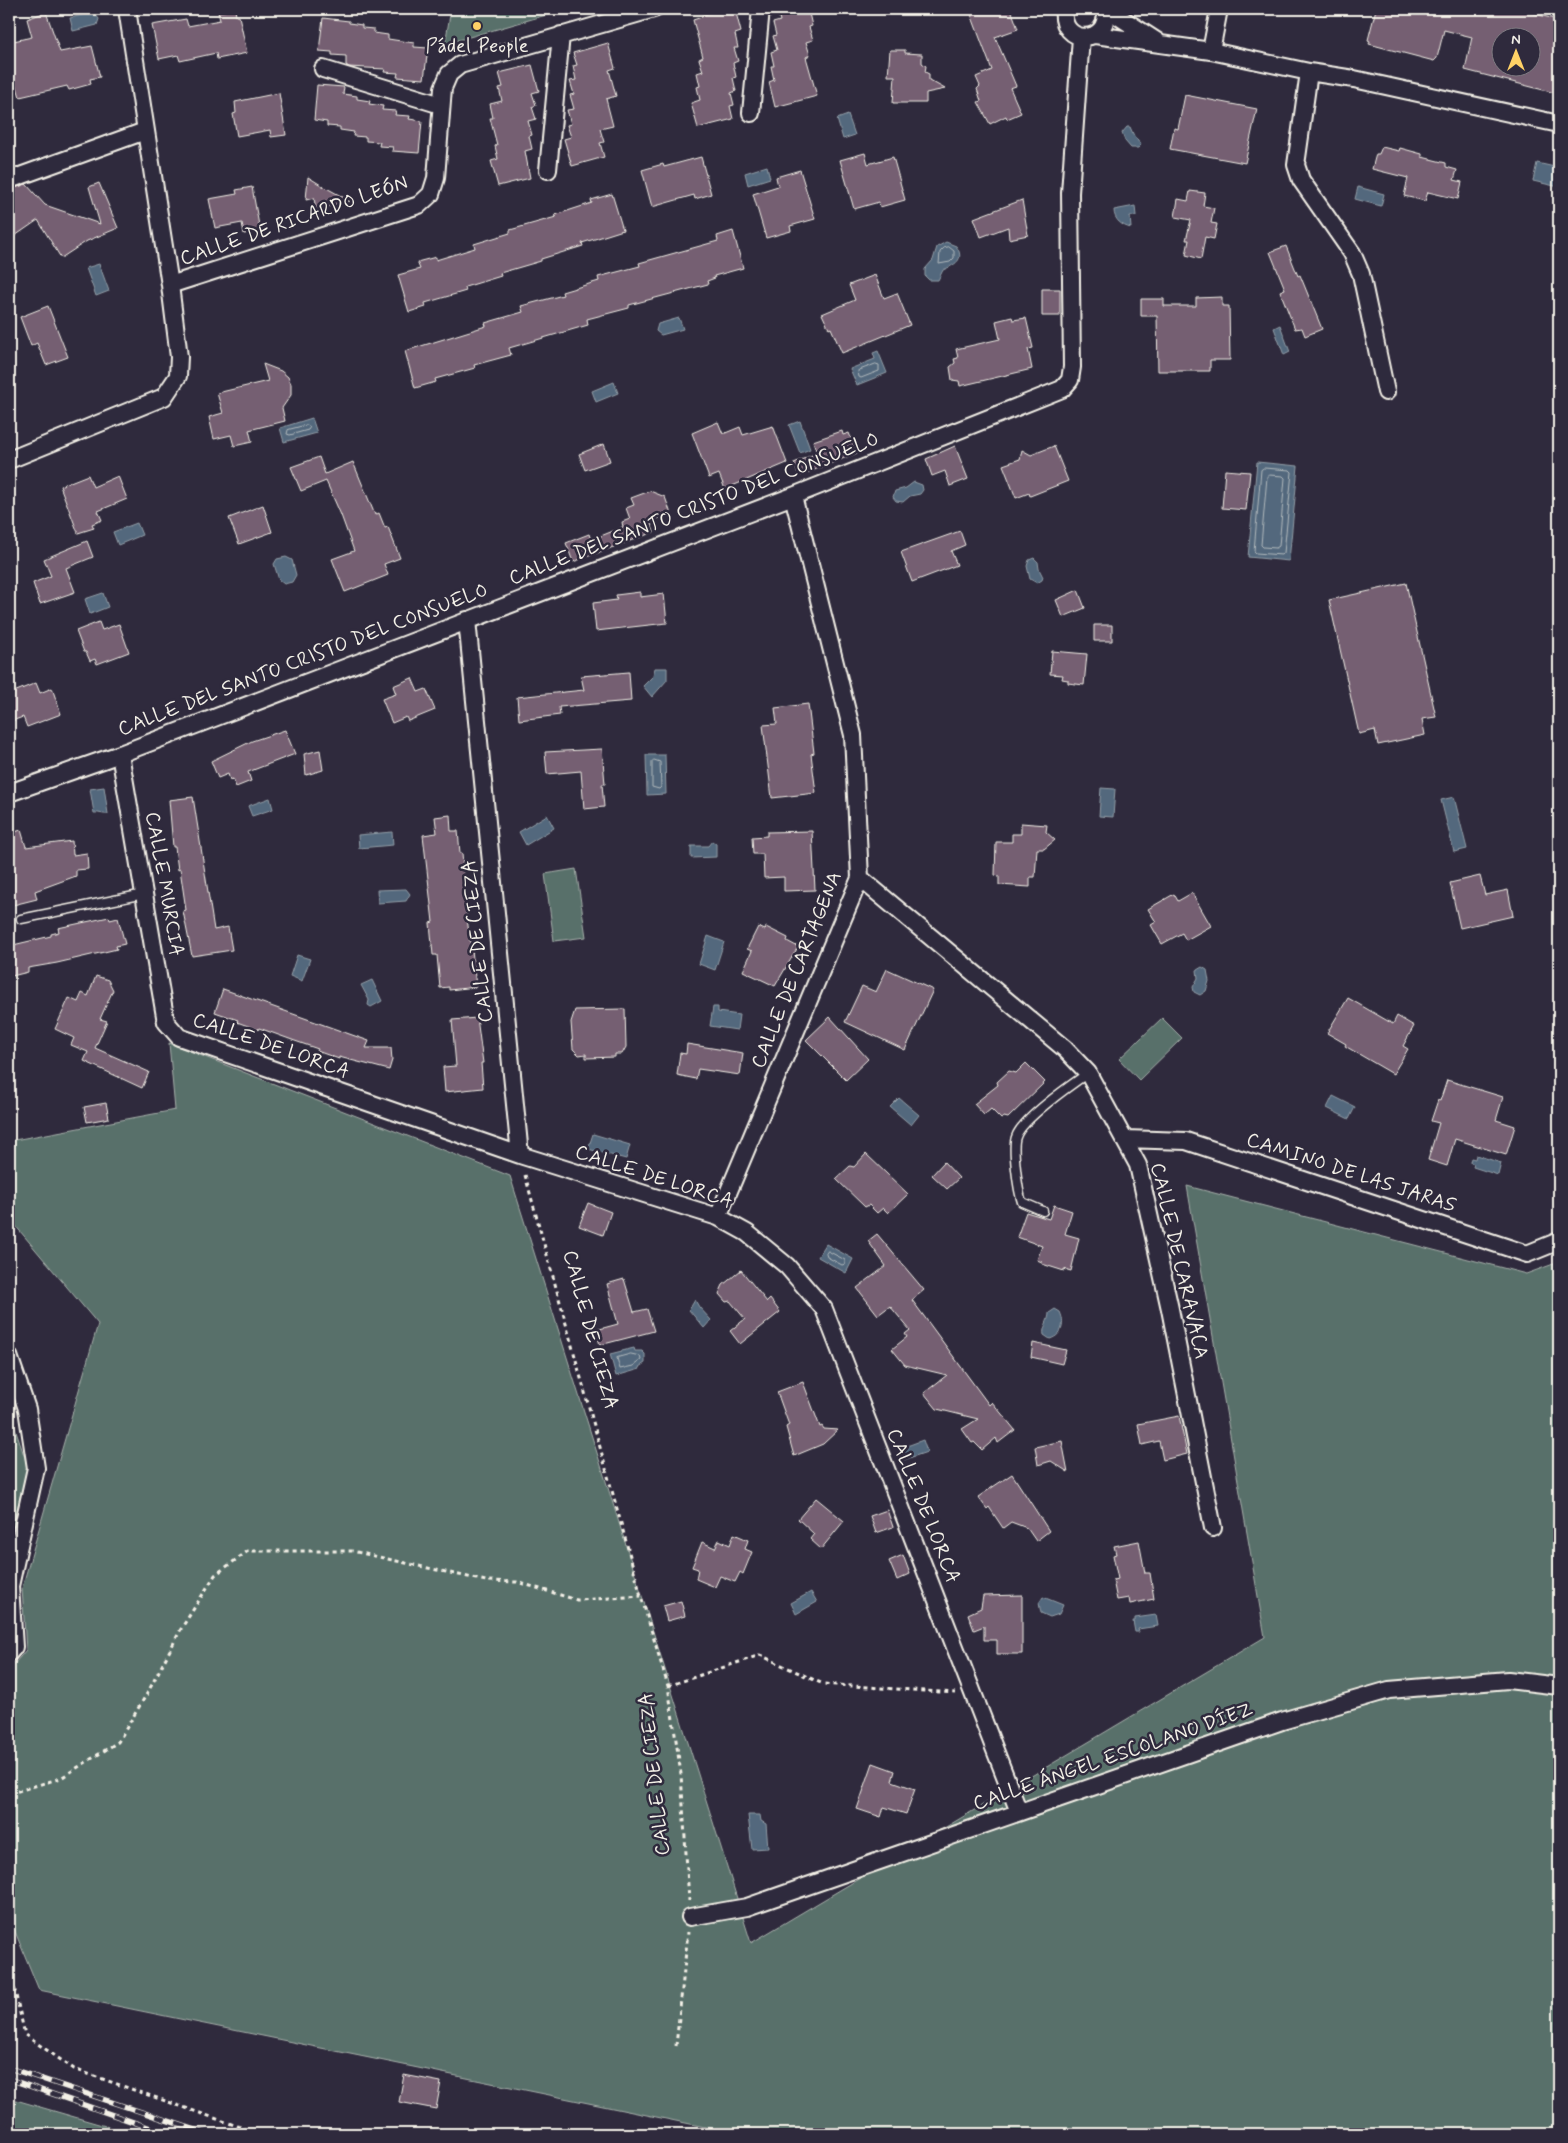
<svg xmlns="http://www.w3.org/2000/svg" width="1568" height="2143" viewBox="0 0 1568 2143" font-family="Mynerve,sans-serif">
	<style>
		.green { fill: #59706b; stroke: #a6b0aa }
		.water { fill: #52687d; stroke: #939fa8 }
		.lines { fill: none; stroke-linecap: round; stroke-linejoin: round }
		.shore { stroke: #b3babd; stroke-width: 1 }
		.building { fill: #755e72; stroke: #f4f1e8; fill-rule: evenodd }
		.lane-casing { stroke: #f4f1e8; stroke-width: 11 }
		.street-casing { stroke: #f4f1e8; stroke-width: 20 }
		.path { stroke: #f4f1e8; stroke-width: 3; stroke-dasharray: 4 4; stroke-linecap: butt }
		.lane { stroke: #2f2a3d; stroke-width: 8 }
		.street { stroke: #2f2a3d; stroke-width: 16 }
		.rail-casing { stroke: #f4f1e8; stroke-width: 5.5 }
		.rail { stroke: #2f2a3d; stroke-width: 4; stroke-dasharray: 11; stroke-linecap: butt }
		.poi-dot { fill: #ffd166; stroke: #2f2a3d; stroke-width: 2 }
		.labels { text-anchor: middle; dominant-baseline: central; stroke-width: 5; stroke-linejoin: round; paint-order: stroke }
		.poi-label { font-size: 20px; fill: #f4f1e8; stroke: #2f2a3d }
		.street-label { font-size: 20px; fill: #f4f1e8; stroke: #2f2a3d }
	</style>
	<rect width="100%" height="100%" fill="#2f2a3d"/>
	<filter id="ink" filterUnits="userSpaceOnUse"><feTurbulence type="fractalNoise" baseFrequency=".02" numOctaves="2"/><feDisplacementMap in="SourceGraphic" scale="10" xChannelSelector="R" yChannelSelector="G"/><feConvolveMatrix kernelMatrix="1 2 1 2 8 2 1 2 1" color-interpolation-filters="sRGB"/></filter>
	<g filter="url(#ink)">
		<!-- green -->
		<path class="green" d="M451,9H567L445,44Z
			M576,869L586,937L554,941L545,874Z
			M1162,1018L1182,1038L1139,1080L1119,1059Z
			M169,1043L510,1176L751,1943L1265,1637L1187,1186L1526,1274L1559,1262V2134H739L39,1990L9,1917V1670L26,1650L22,1588L98,1324L9,1218V1141L175,1110Z
			M9,1411L28,1467L9,1540Z
			M9,2098L133,2134H9Z"/>
		<!-- water -->
		<path class="water" d="M94,12L99,19L97,25L73,31L70,18Z
			M848,115L855,135L843,139L837,119Z
			M1127,127H1130L1134,136L1141,145L1138,148H1131L1125,141L1122,133Z
			M1537,163L1559,168V187L1533,181Z
			M767,166L770,178L748,185L745,173Z
			M1358,187L1384,194L1381,206L1355,199Z
			M1135,206L1136,216H1130L1131,228C1122,226 1114,220 1114,210Z
			M946,242L956,246C966,260 954,265 943,270L938,280H929L925,276V269L933,260L937,247Z
			M99,264L109,291L96,296L86,268Z
			M679,318L683,329L661,335L656,331L658,324Z
			M1280,325L1290,352L1284,355L1274,328Z
			M878,351L887,373L857,385L850,369L875,359L873,353Z
			M614,382L618,393L596,402L592,391Z
			M312,418L317,433L284,442L280,428Z
			M800,421L810,449L800,453L789,425Z
			M1257,462L1298,466L1289,561L1248,557Z
			M914,482L922,485L923,490L920,494L910,496L903,502L896,501L893,497L895,491L906,488Z
			M137,523L142,535L118,545L113,532Z
			M286,557L292,560L296,575L292,582L284,584L279,580L274,564L277,559Z
			M1034,558L1038,562L1039,569L1043,577L1042,580L1037,583L1030,579L1027,566L1029,560Z
			M103,593L108,607L90,614L85,599Z
			M655,668H667V680L652,697L643,686L653,676Z
			M646,755H665L666,794L647,795Z
			M104,787L108,814C103,815 99,812 94,813L90,789Z
			M1101,788L1115,789L1113,817L1099,816Z
			M1454,797L1467,849L1454,852L1441,800Z
			M270,798L273,809L252,816L248,806Z
			M547,815L554,828L526,845L519,832Z
			M392,832L393,845L359,848L358,835Z
			M712,841L716,844V857L691,858V846H708Z
			M406,889L410,894L406,901L378,903L377,890Z
			M708,936L724,942L715,970L699,964Z
			M297,955L310,959L302,981L290,976Z
			M1202,967L1207,970L1209,981L1206,991L1200,995L1194,992L1193,987L1198,978L1197,970Z
			M372,980L382,1001L371,1007L368,1005L369,1000L361,985Z
			M713,1007H718V1012L739,1015L737,1030L710,1026Z
			M1333,1096L1355,1107L1349,1119L1327,1108Z
			M899,1098L919,1115L911,1125L890,1107Z
			M593,1134L630,1145L626,1159L588,1149Z
			M1476,1155L1501,1163L1498,1175L1473,1167L1474,1164L1470,1162L1471,1158L1475,1159Z
			M826,1244L853,1259L846,1273L818,1257Z
			M695,1300L699,1307L711,1320L704,1328L689,1310Z
			M1055,1309L1060,1312C1065,1323 1063,1335 1050,1339L1044,1335C1042,1328 1049,1321 1049,1313Z
			M634,1348L635,1351H642L645,1354V1363L639,1367L640,1369L616,1376L610,1354Z
			M923,1440L927,1452L903,1460L899,1449Z
			M811,1592L817,1602L796,1614L791,1603Z
			M1043,1597L1063,1605L1059,1614L1050,1617L1041,1613L1039,1603Z
			M1156,1615L1158,1626L1138,1629L1139,1632H1135L1133,1621H1135V1618Z
			M748,1815H760L761,1821L766,1824L768,1848L752,1849Z"/>
		<g class="lines">
			<!-- shore -->
			<path class="shore" d="M949,247L954,251V258L950,262L939,264L940,252L944,248Z
				M876,364L879,365V371L861,378L859,377L858,371Z
				M307,425L310,427L308,430L290,435L287,434L288,430Z
				M1264,468L1290,470L1292,472L1284,553L1282,555L1256,553L1254,551L1261,470Z
				M1269,475L1283,476L1285,478L1279,546L1276,548L1263,547L1261,545L1267,477Z
				M654,760L660,762L661,787L659,789L652,787V762Z
				M828,1251L845,1260V1264L842,1265L827,1257L826,1254Z
				M631,1354L640,1356L641,1360L633,1366L620,1369L617,1358Z"/>
		</g>
		<!-- building -->
		<path class="building" d="M235,9L236,16H239L247,53L217,59L216,53L180,61L178,55L159,59L152,25L186,19L188,26L220,20L218,12Z
			M727,9H735L741,32L735,34L738,48H734L738,61L733,63L736,77L733,78L736,91L731,93L734,105L730,106L733,119L698,128L691,103L700,100L697,87L700,86L697,73L703,71L699,59L703,57L693,20L702,17V15Z
			M777,9H808L812,26L809,27L813,40L806,42L810,55L806,57L817,96L775,107L769,82L774,80L771,66H774L771,52L777,50L773,36L776,35L773,23L780,21Z
			M969,9H1011L1018,29L995,37L1016,86L1010,88L1021,113L1007,119L1006,116L990,124L978,102L981,101L977,89L980,86L976,77L992,70Z
			M1376,9H1515L1559,20V94L1465,70L1472,37L1444,30L1437,58L1434,61L1369,44L1370,41L1368,40ZM1500,38H1530V68H1500Z
			M46,12L60,52L92,46L100,77L90,79L91,84L69,90L67,86L20,97L17,87L14,88L12,80H9V42L32,37L27,19Z
			M323,18L349,21V23L362,25V28L374,29V33L388,35V39L414,43V47L428,48L424,79L397,77L398,73L384,72L385,69L349,67L346,65V56L332,55V52L319,51Z
			M608,43L615,68L609,70L616,96L606,99L613,126L600,129L604,142L600,143L604,157L572,166L564,139L571,137L567,125L571,124L567,110L574,109L570,95L574,94L570,81L576,80L573,66L577,65L573,53Z
			M890,50H905V53L922,54V63L926,66L925,72L929,74V80L945,89L926,93V103H893L895,76H888Z
			M532,65L539,91L532,93L536,105L532,107L536,119L528,121L532,135L529,136L532,149L525,151L530,178L498,186L491,161L498,159L495,146L497,145L490,118H493L490,104L502,101L499,88L503,87L499,73Z
			M317,85L344,87L343,94L357,96V99L370,101L369,104L383,106L382,110L396,111L395,115L410,116L409,119L422,121L419,153L392,151L393,147L379,146L380,142L366,141V137L353,136L354,132L340,130V127L327,126V122L314,120Z
			M279,93L286,135L271,137L270,130L237,136L233,114L236,113L235,102Z
			M1185,95L1257,109L1245,163L1170,149L1174,128L1178,129Z
			M1382,147L1399,151L1400,148L1422,154V157L1446,163V167L1457,170L1454,180L1462,182L1458,199L1428,192L1425,201L1404,196L1408,178L1372,169L1376,154H1379Z
			M865,153L868,164L893,157L905,200L880,207L879,202L854,209L840,160Z
			M701,157L711,194L695,199L694,195L652,207L642,170L663,164L664,167Z
			M800,170L815,219L790,226L791,231L766,238L753,194L778,186L776,177Z
			M308,177L321,185L350,201L316,210L314,198L306,200Z
			M99,183L118,228L87,241L61,258L38,220L9,240V190L26,184L45,205L100,224L89,187Z
			M252,187L260,231L244,234L242,223L215,228L209,199L237,194L236,190Z
			M1190,191L1205,193L1203,206L1214,208L1211,223L1217,224L1214,239L1205,237L1201,259L1186,255L1189,240H1186L1191,220L1175,217L1178,199L1188,201Z
			M612,194L623,230L582,243L583,246L541,259V261L500,273L501,276L465,287L466,291L425,303L426,307L409,312L398,275L420,269L417,262L436,257V260L475,248L474,244L510,233V230L556,217L555,215L592,203L591,200Z
			M1022,200L1028,235L1009,239L1008,227L981,237L974,218Z
			M733,231L743,268L714,276L715,278L707,281L708,284L629,305V308L587,319L588,325L509,348L511,355L474,365L475,368L435,379L436,382L415,388L405,351L486,326L485,323L523,312L521,306L563,295L562,292L599,281L598,277L640,266L639,263L718,241L717,236Z
			M1286,246L1298,276L1300,275L1322,329L1305,336L1302,328L1295,329L1280,291L1285,289L1270,252Z
			M875,275L884,298L897,293L910,325L842,353L831,328L829,329L822,314L855,300L849,285Z
			M1042,289H1060V316H1042Z
			M1222,297V306H1229L1230,360H1210V371H1158L1157,316H1141V299H1164V306H1196V298Z
			M48,306L68,357L46,365L37,343L31,346L20,317Z
			M1012,317L1013,320L1026,318L1033,348L1028,349L1032,369L960,386L959,381L952,380L950,367L955,363L954,359L958,358L956,349L1000,339L996,321Z
			M263,364L281,371L288,377L291,384V395L282,408L285,421L249,430L252,442L234,446L231,435L214,439L209,417L223,413L217,393L268,381Z
			M718,422L723,434L740,427L743,435L773,426L787,463L725,489L719,474L709,478L692,433Z
			M842,431L843,435L849,433L857,453L799,476L794,463L817,453L813,441Z
			M604,444L610,461L585,470L579,454Z
			M955,446L968,479L950,486L945,471L932,476L926,459Z
			M1054,446L1068,481L1030,496L1029,493L1016,498L1003,465L1020,459L1022,450L1031,455Z
			M319,457L325,474L353,462L375,515L379,513L385,528L388,527L400,558L384,564L388,575L345,592L332,559L354,551L341,515L326,481L301,491L291,467Z
			M1225,470L1250,472L1246,510L1222,508Z
			M88,475L93,487L118,476L127,499L98,511L102,520L92,524L94,528L78,533L60,486Z
			M650,491L665,497L671,514L650,521L654,532L573,562L566,543L589,534L591,540L623,527L622,522L630,519L626,508L634,505L631,498Z
			M263,505L272,532L239,544L229,518Z
			M960,531L965,545L951,551L957,565L912,582L901,552Z
			M87,541L93,557L66,568L75,592L40,604L33,583L51,576L44,559Z
			M1406,583L1436,717L1422,719L1425,735L1378,745L1375,730L1359,734L1329,600Z
			M1078,590L1085,608L1063,617L1056,600Z
			M640,592V597L664,594L667,623L596,631L593,603L617,600L616,595Z
			M99,622L102,630L119,624L129,652L97,664L95,659L90,661L86,652H84L76,631Z
			M1094,625H1112V641H1094Z
			M1052,651L1087,654L1084,685L1068,683V680L1062,679L1063,675L1050,674Z
			M629,672L631,701L559,707L560,715L519,720L517,697L584,690L581,676Z
			M412,678L418,692L426,689L435,710L408,721L406,717L392,723L382,699L396,694L393,686Z
			M36,683L40,693L52,688L61,714L27,727L23,717L9,722V694Z
			M808,704L814,753L811,754L816,793L772,798L763,725L777,724L775,708Z
			M285,730L295,754L248,772L251,781L236,787L233,779L230,780L228,774L218,778L211,761L252,741Z
			M602,749L605,784H602L604,807L584,809L581,771L547,774L545,752Z
			M320,750L323,770L306,775L304,754Z
			M193,797L214,930L228,927L232,950L192,956L183,911L186,910L180,869L178,870L175,847H173L169,800Z
			M450,815L451,831H458L460,853H462L467,918L470,941L471,940L476,987L449,990V987L440,988L437,955H433L430,923L433,922L423,835L437,833L435,817Z
			M1021,823L1047,825L1046,832L1055,840L1044,849H1037L1035,877H1030V887L999,885V876L995,875L996,842H1012V834H1021Z
			M21,830L26,847L72,841L73,855L87,853L88,869L76,870V876L35,891L37,899L9,906V834Z
			M812,831L815,890L784,891V877L764,878L763,854H753L752,837L767,836V832Z
			M1480,876L1485,895L1508,890L1513,916L1460,928L1450,883Z
			M1192,893L1211,926L1186,940L1182,933L1162,944L1151,925L1156,922L1148,909L1174,894L1178,901Z
			M109,917L110,920L118,918L125,944L116,946L117,949L57,963L28,968V972L12,976L9,960V946L51,936V934L59,932L58,928Z
			M758,927L765,930L766,927L788,938L787,941L798,947L775,986L743,971L752,951L747,949Z
			M887,969L933,990L905,1050L845,1022L862,986L876,992Z
			M96,976L108,980L113,990L100,1019L107,1021L95,1048L149,1072L142,1088L84,1061L88,1052L71,1045L74,1038L55,1029L69,998L78,1002L82,993L88,996Z
			M223,989L369,1041L366,1048H391L392,1060L389,1070L339,1057V1059L317,1051L318,1049L295,1041L259,1028L258,1030L248,1026L237,1022L238,1020L215,1012Z
			M1348,998L1393,1024L1397,1016L1414,1026L1403,1046L1408,1049L1393,1074L1345,1046L1346,1044L1327,1033Z
			M625,1009L626,1047L622,1054H615V1057L586,1058V1054L579,1055L573,1049L571,1022L575,1010Z
			M830,1017L868,1059L846,1080L806,1040Z
			M477,1018L483,1063H481L483,1088L445,1092L443,1067L456,1066L452,1020Z
			M687,1044L743,1053L740,1075L698,1069L696,1079L677,1075L680,1053L686,1054Z
			M1026,1063L1045,1082L1008,1118L1004,1117L1001,1119L991,1109L984,1115L974,1104L998,1085L997,1082L1009,1071L1016,1073Z
			M1447,1080L1503,1097L1496,1120L1515,1126L1506,1155L1455,1139L1447,1166L1428,1160L1439,1123L1431,1121L1438,1100L1440,1101Z
			M106,1103L109,1118L87,1122L84,1107Z
			M866,1154L908,1194L888,1213L883,1208L877,1213L869,1205L865,1207L836,1179L850,1166L854,1167Z
			M944,1162L959,1178L947,1189L932,1175Z
			M588,1203L611,1212L603,1235L579,1226Z
			M1054,1205L1072,1211L1065,1234L1079,1238L1071,1271L1064,1269V1271L1042,1264V1262L1037,1260L1042,1246L1017,1237L1026,1212L1049,1219Z
			M877,1234L924,1290L912,1300L989,1405L992,1402L1015,1430L998,1443L996,1438L982,1450L974,1442L972,1443L962,1429L978,1419L937,1409L924,1393L947,1375L905,1365L892,1349L907,1337L905,1334L910,1330L890,1306L878,1315L857,1288L886,1266L868,1241Z
			M741,1270L767,1302L770,1299L780,1312L740,1344L730,1331L745,1319L730,1301L726,1302L719,1294L723,1285Z
			M624,1279L634,1312L647,1309L654,1331L600,1345L596,1330L618,1324L607,1284Z
			M1033,1343L1066,1350L1062,1364L1031,1357Z
			M803,1382L820,1427L822,1426L824,1429L838,1430L823,1444L794,1456L786,1427L789,1425L777,1392Z
			M1179,1416L1187,1454L1163,1460L1159,1441L1142,1445L1138,1424Z
			M1062,1441L1068,1472L1051,1461L1038,1465L1035,1447Z
			M1012,1474L1049,1531L1036,1541L1027,1528L1011,1522L1003,1528L989,1507L987,1509L978,1497Z
			M816,1498L844,1521L821,1549L810,1539L814,1534L798,1519Z
			M887,1510L893,1527L876,1533L870,1516Z
			M734,1534L748,1540L745,1549L752,1552L743,1574L740,1572L735,1582L720,1576L715,1587L696,1579L698,1569L692,1567L702,1542L715,1548L719,1540L730,1545Z
			M1139,1541L1145,1573H1150L1154,1599L1130,1604L1129,1598L1117,1600L1113,1580L1118,1579L1113,1555L1116,1554L1114,1546Z
			M903,1555L910,1574L897,1580L889,1561Z
			M1022,1595V1654H997V1640H984V1626L974,1630L968,1614L981,1608L983,1596Z
			M681,1601L685,1616L667,1621L663,1606Z
			M873,1763L895,1771L892,1781L915,1789L906,1814L884,1807L881,1817L857,1809Z
			M404,2075L441,2082L436,2109L399,2102Z"/>
		<g class="lines">
			<!-- lane casing -->
			<g class="lane-casing">
				<path id="lane" d="M21,919L144,894
					M1043,1211L1022,1202C1018,1191 1012,1147 1016,1137C1021,1120 1072,1084 1088,1073"/>
			</g>
			<!-- street casing -->
			<g class="street-casing">
				<path id="street" d="M1064,9C1059,47 1112,45 1105,9
					M1107,9L1158,42
					M1095,35L1211,51L1309,72L1354,79L1559,124
					M1211,51L1219,9
					M323,69L441,105
					M1309,72L1296,165L1301,180L1352,253L1361,274L1386,392
					M751,113L761,9
					M548,170L561,35
					M9,180L145,131
					M170,285L419,205L431,194L436,178L443,88L449,74L460,65L654,9
					M9,460L164,397L178,376L179,357L170,285L127,9
					M467,620L520,1155
					M120,754L166,1022L179,1037L520,1155L718,1217L747,1233L787,1266L824,1309L1019,1812
					M9,793L120,754L793,496L1062,389L1070,380L1072,367L1070,193L1081,37
					M860,878L1065,1049L1088,1073L1138,1165L1170,1309L1213,1528
					M1125,1139L1186,1141L1527,1254L1559,1241
					M718,1217L860,878L853,735L793,496
					M9,1356L27,1409L36,1468L10,1586L14,1647L9,1653
					M690,1917L747,1907L1282,1721L1389,1690L1508,1680L1559,1686"/>
			</g>
			<!-- path -->
			<path class="path" d="M525,1175L641,1596L668,1686L681,1774L689,1901
				M668,1686L760,1655L823,1684L955,1693
				M9,1791H18L61,1778L118,1742L148,1692L181,1629L215,1575L248,1551H352L486,1581L517,1582L577,1600L641,1596
				M9,1965L25,2035L74,2069L260,2134
				M676,2046L688,1932"/>
			<!-- lane -->
			<use href="#lane" class="lane"/>
			<!-- street -->
			<use href="#street" class="street"/>
			<!-- rail casing -->
			<g class="rail-casing">
				<path id="rail" d="M9,2068L208,2134
					M9,2079L168,2134"/>
			</g>
			<!-- rail -->
			<use href="#rail" class="rail"/>
		</g>
	</g>
	<!-- markers -->
	<circle class="poi-dot" cx="477" cy="26" r="5"/>
	<g class="labels">
		<!-- poi labels -->
		<g class="poi-label">
			<text x="477" y="46">Pádel People</text>
		</g>
		<!-- street labels -->
		<g class="street-label">
			<text transform="translate(294 221) rotate(-19)">CALLE DE RICARDO LEÓN</text>
			<text transform="translate(694 509) rotate(-21)">CALLE DEL SANTO CRISTO DEL CONSUELO</text>
			<text transform="translate(303 660) rotate(-21)">CALLE DEL SANTO CRISTO DEL CONSUELO</text>
			<text transform="translate(164 884) rotate(80)">CALLE MURCIA</text>
			<text transform="translate(478 941) rotate(-96)">CALLE DE CIEZA</text>
			<text transform="translate(797 970) rotate(-68)">CALLE DE CARTAGENA</text>
			<text transform="translate(271 1046) rotate(19)">CALLE DE LORCA</text>
			<text transform="translate(1351 1173) rotate(18)">CAMINO DE LAS JARAS</text>
			<text transform="translate(654 1177) rotate(18)">CALLE DE LORCA</text>
			<text transform="translate(1179 1261) rotate(77)">CALLE DE CARAVACA</text>
			<text transform="translate(590 1330) rotate(75)">CALLE DE CIEZA</text>
			<text transform="translate(923 1506) rotate(68)">CALLE DE LORCA</text>
			<text transform="translate(1113 1757) rotate(-19)">CALLE ÁNGEL ESCOLANO DÍEZ</text>
			<text transform="translate(655 1774) rotate(-96)">CALLE DE CIEZA</text>
		</g>
	</g>
	<!-- margin -->
	<rect width="1568" height="2143" fill="none" stroke="#2f2a3d" stroke-width="30"/>
	<rect x="15" y="15" width="1538" height="2113" fill="none" stroke="#f4f1e8" stroke-width="2" filter="url(#ink)"/>
	<!-- north arrow -->
	<g transform="translate(1516 52)"><circle r="24" fill="#2f2a3d" stroke="#7e7a81"/>
	<path d="M0-4L9 19L0 12L-9 19Z" fill="#ffd166"/>
	<text y="-8" font-size="14" font-weight="bold" text-anchor="middle" fill="#f4f1e8">N</text>
	</g>
</svg>
